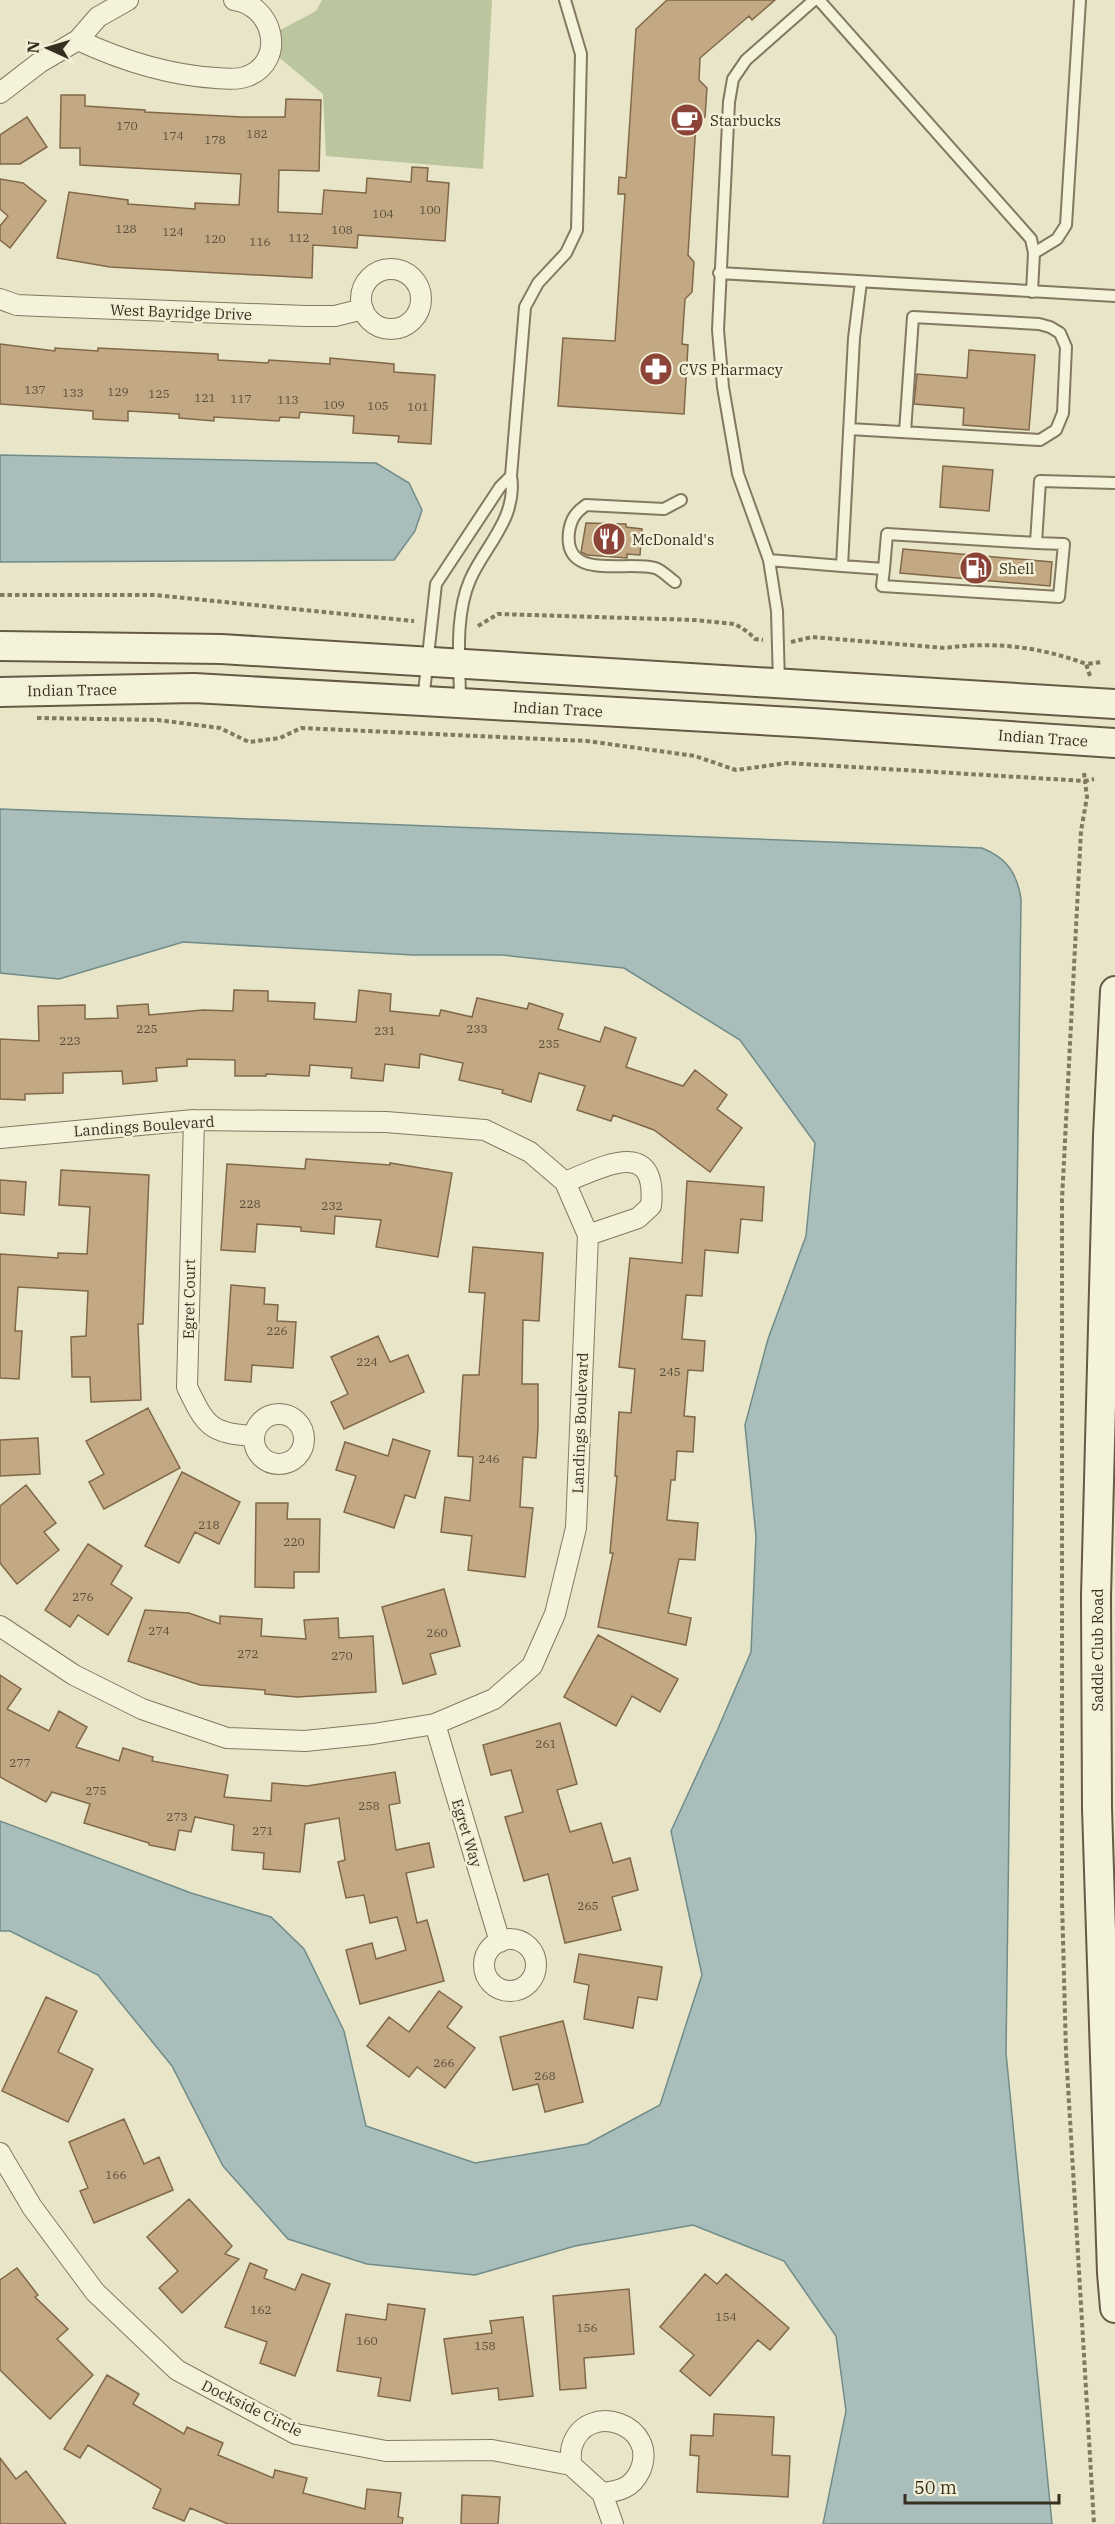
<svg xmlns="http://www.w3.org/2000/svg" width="1115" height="2524" viewBox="0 0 1115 2524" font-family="'IBM Plex Serif',serif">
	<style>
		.green { fill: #bbc69e }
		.water { fill: #a9bebb; stroke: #708c89; stroke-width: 1.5 }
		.building { fill: #c3a983; stroke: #806848; stroke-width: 1.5 }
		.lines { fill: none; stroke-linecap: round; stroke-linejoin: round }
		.lane-casing { stroke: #837960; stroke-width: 14 }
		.street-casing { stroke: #837960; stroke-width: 22 }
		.secondary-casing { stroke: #655a43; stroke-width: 32 }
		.path { stroke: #837960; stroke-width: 4; stroke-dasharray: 4.5 3; stroke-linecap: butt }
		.lane { stroke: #f5f2db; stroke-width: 10 }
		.street { stroke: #f5f2db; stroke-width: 20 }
		.secondary { stroke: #f5f2db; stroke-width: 28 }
		.labels { text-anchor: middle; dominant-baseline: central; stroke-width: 5; stroke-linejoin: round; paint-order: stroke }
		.number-label { font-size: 12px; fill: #594e3a }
		.poi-label { font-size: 15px; fill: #362f21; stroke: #f2efd7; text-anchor: start }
		.street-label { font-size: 15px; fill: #362f21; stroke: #f2efd7 }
	</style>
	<rect width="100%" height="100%" fill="#e9e5c9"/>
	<!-- green -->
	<path class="green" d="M322,0H492L483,169L326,156L323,94L270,50L271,35L316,11Z"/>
	<!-- water -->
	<path class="water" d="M0,455L376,463L409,483L422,510L415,531L394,560L0,562Z
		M0,809L982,848C1007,858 1017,873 1021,899L1006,2053L1052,2524H823L846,2411L836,2336L784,2261L693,2225L575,2246L475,2275L367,2264L288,2239L223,2166L172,2066L98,1975L10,1931H0V1821L191,1893L271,1917L304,1949L344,2031L366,2126L475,2163L587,2144L660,2105L702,1975L671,1831L717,1731L751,1652L756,1536L745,1425L768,1339L806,1236L815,1143L740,1040L624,968L502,955H413L183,942L59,979L0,973Z"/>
	<!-- building -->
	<path class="building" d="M667,0H775L752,20L749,16L700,58L699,80L707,88L705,117L696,122L688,255L694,262L692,292L685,299L682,344L688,345L684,414L558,406L563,338L615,341L625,194H618L619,177L626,178L636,29Z
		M61,95H85V106L145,110V112L242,117H285L286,99L321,100L319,171L279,170L278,212L322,214L324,190L366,193L367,178L411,182L412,167L428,168L427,181L449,183L445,241L358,235L357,248L313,245L312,278L110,267L57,258L69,192L128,200V204L195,209V203L239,205L241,174L80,165V148H60Z
		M27,117L47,147L20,164H0V135Z
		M0,179L23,183L46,201L10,248L0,240V226L8,216L0,209Z
		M0,344L55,351V348L98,351V348L218,354V360L268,363L269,360L330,364V358L394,364V372L435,375L431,444L398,442L399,436L353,433L354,416L300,412L299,418L280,417L279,421L214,417V421L179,418V414L128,411V421L93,419V411L0,404Z
		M969,350L1035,355L1029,430L963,425L964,408L914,404L917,374L967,378Z
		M943,466L993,470L989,511L940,507Z
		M586,523L626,524V527L642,529L640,555L627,554V558L587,555L581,552Z
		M903,549L1052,562L1050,586L900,573Z
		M234,990L268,991V1001L315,1003L314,1019L356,1022L359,990L391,994L390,1011L439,1016L441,1010L472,1017L477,998L527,1009L529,1003L563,1014L558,1029L600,1042L605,1027L636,1038L626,1067L683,1086L695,1070L727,1095L717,1109L742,1128L710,1172L654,1130L613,1115L611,1121L577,1110L585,1086L539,1073L531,1102L502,1093L503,1090L459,1080L463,1063L420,1054L419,1068L385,1064L383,1081L351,1078L352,1068L310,1065L309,1076L266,1074V1076H235V1060L187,1059V1066L156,1068L157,1081L123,1084L122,1071L63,1073V1093L25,1094V1100L0,1099V1039L39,1041L38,1006L85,1005V1019L118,1018L117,1006L148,1004L149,1015L203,1010L233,1011Z
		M306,1159L390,1165V1163L452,1173L438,1257L376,1247L381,1220L335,1216L334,1234L301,1231V1227L257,1224L255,1252L221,1250L227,1164L305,1169Z
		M61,1170L149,1175L143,1324H138L141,1400L91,1402L90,1377H72L71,1337L86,1336L88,1291L18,1287L15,1331H22L19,1379L0,1378V1254L58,1258V1253L87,1254L90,1207L59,1205Z
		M0,1180L26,1182L24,1215L0,1213Z
		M687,1181L764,1187L762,1221L741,1219L738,1253L705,1250L702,1296L686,1295L682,1339L705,1341L703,1371L688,1370L684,1416L695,1417L693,1452L677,1451L675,1480H671L667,1520L698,1523L695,1560L679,1559L668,1613L691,1618L686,1645L598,1627L613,1553H610L617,1476H615L619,1412L631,1413L635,1369L619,1367L630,1258L682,1263Z
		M473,1247L543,1253L539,1321L523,1320L522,1384H538V1428L536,1458L523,1457L520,1507L533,1508L525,1577L468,1570L472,1536L441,1532L445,1497L470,1501L473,1457L458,1456L463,1375H479L485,1293L469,1292Z
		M231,1285L265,1288L264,1304L278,1305L277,1321L296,1322L293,1368L252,1365L251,1382L225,1380Z
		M378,1336L390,1362L408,1355L424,1392L344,1429L331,1402L348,1394L331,1357Z
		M148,1408L180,1468L104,1509L89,1482L104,1474L86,1441Z
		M38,1438L40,1474L0,1476V1440Z
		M393,1439L430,1451L415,1498L405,1495L394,1528L344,1512L356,1476L336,1470L345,1442L388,1456Z
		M182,1472L240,1502L219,1544L195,1532L179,1563L145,1546Z
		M26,1485L56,1523L44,1532L59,1550L17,1584L0,1563V1506Z
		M256,1503H288L287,1519H320L319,1572H294V1588L255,1587Z
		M88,1544L122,1566L111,1584L132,1598L108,1635L78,1615L70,1627L45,1610Z
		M444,1589L460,1646L430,1654L436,1674L403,1684L382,1607Z
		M145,1610L189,1613L220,1624V1616L262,1619L261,1636L306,1639L304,1620L338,1618L339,1638L373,1636L376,1692L297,1697L265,1694V1690L200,1685L128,1661Z
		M598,1635L678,1679L660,1712L632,1696L616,1726L564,1697Z
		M0,1675L21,1689L7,1709L49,1731L59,1711L87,1727L76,1747L119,1761L123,1748L153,1757L152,1761L228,1775L224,1797L271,1801L272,1783L307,1786L395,1772L400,1803L389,1805L396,1850L429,1843L434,1867L406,1873L417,1923L427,1920L444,1981L360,2004L346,1950L372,1943L376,1959L406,1950L397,1917L370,1923L364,1895L346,1898L338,1862L345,1860L339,1818L305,1824L300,1872L263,1869L264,1853L232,1850L234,1825L195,1817L191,1832L179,1830L175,1850L149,1845V1843L84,1823L90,1804L52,1792L46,1802L0,1777Z
		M560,1723L577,1784L557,1790L570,1832L601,1823L613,1863L630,1858L638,1890L612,1897L621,1930L565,1943L548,1874L524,1881L505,1817L523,1812L511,1770L491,1775L483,1745Z
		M579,1954L662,1967L657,2000L638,1997L633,2028L584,2019L589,1985L574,1982Z
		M439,1991L462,2007L447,2027L475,2048L445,2088L417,2067L409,2077L367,2046L389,2017L409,2032Z
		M46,1997L77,2011L58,2052L93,2069L68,2122L2,2091Z
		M563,2021L583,2102L545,2112L538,2084L513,2090L500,2037Z
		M124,2119L144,2164L159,2157L173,2190L94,2223L80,2191L88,2188L69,2142Z
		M189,2199L232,2246L225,2254L239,2259L182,2313L159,2288L178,2271L147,2237Z
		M250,2263L267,2270L264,2278L295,2290L302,2274L330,2284L295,2376L260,2363L267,2342L225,2327Z
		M17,2268L38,2295L35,2297L68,2329L57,2339L93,2375L50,2419L0,2370V2280Z
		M705,2274L717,2284L726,2274L789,2328L770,2350L758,2340L710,2396L680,2371L694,2355L660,2327Z
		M629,2289L634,2354L584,2358L586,2388L560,2390L553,2296Z
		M388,2304L425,2309L410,2401L378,2396L381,2378L337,2371L346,2314L386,2320Z
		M523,2317L533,2396L499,2400L498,2388L452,2394L444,2339L492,2333L490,2321Z
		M107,2375L139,2394L133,2404L184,2434L187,2427L223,2443L218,2455L273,2478L275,2470L307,2478L303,2493L365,2509L367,2489L401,2493L398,2517L403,2518L402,2524H228L190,2508L184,2521L153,2508L161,2489L88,2445L80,2458L64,2449Z
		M714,2414L774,2417L772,2455L790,2456L788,2497L697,2492L699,2456L690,2455L691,2435L713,2436Z
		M0,2458L16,2479L26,2471L66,2524H0Z
		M462,2495L500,2497L498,2524H461Z"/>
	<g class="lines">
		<!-- lane casing -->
		<g class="lane-casing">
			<path id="lane" d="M819,0L1031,239L1034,253L1032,292
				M1034,253L1057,239L1066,225L1080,0
				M719,273L1115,296
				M849,429L1040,440L1056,430L1063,413L1066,347L1060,333L1050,327L1039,324L913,317L905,432
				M769,560L842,566L854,338L861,282
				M842,566L884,569L887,534L1036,543L1040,481L1115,483
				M884,569L882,586L1059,597L1064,544L1036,543
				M675,582C669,578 662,570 655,568C627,560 563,582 569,532C571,519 575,513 586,505L664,509L681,500
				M779,683L777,611L769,560L738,474L723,387L718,330L729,102L733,79L746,60L814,0
				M423,701L436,584L500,487L511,476
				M460,703C460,664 454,617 470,580C484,547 518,518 511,476L525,307L538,283L566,253L577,230L581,54L565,0"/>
		</g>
		<!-- street casing -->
		<g class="street-casing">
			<path id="street" d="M78,40C123,61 167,75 216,78C226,79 239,80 248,76C287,60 273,5 234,0
				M0,93L39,63L78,40L98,17L128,0
				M361 299a30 30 0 1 1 60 0a30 30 0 1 1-60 0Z
				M0,299L17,305L40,306L305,316H335L363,309
				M194,1120L187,1387C206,1426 209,1433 254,1436
				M0,1138L194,1120L386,1122L485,1130L530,1152L565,1182L588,1235L576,1528L555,1614L532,1666L494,1699L435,1724L373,1734L305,1741L227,1738L142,1709L74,1675L0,1626
				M565,1182C603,1167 658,1136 651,1206L638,1218L588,1235
				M254 1439a25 25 0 1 1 50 0a25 25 0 1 1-50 0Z
				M435,1724L500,1942
				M484 1965a26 26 0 1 1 52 0a26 26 0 1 1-52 0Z
				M0,2153L32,2207L95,2292L177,2370L296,2434L386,2451L492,2450L571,2465L602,2493L613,2524
				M571,2465C571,2460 570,2452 572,2446C587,2399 660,2425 640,2471C632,2488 620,2491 602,2493"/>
		</g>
		<!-- secondary casing -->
		<g class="secondary-casing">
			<path id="secondary" d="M0,646L221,649L1115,704
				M0,692L194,688L812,723L1115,743
				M1115,991L1108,1136L1096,1596L1097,1808L1112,2273L1115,2308"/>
		</g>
		<!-- path -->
		<path class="path" d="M0,595H154L414,621
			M478,626L498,614L695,620L735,624L748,632L755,639L763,640
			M791,642L812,637L945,648C993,641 1041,647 1086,664
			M1090,676L1086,664L1102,662
			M37,718L158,720L220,728L249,742L280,738L301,728L587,741L695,756L736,770L787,763L1085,781L1087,797L1081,831L1062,1199V1902L1066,2052L1094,2524
			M1084,773L1085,781L1094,779"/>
		<!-- lane -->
		<use href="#lane" class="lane"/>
		<!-- street -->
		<use href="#street" class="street"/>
		<!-- secondary -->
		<use href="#secondary" class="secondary"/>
	</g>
	<!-- icons -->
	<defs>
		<g id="cafe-disc" transform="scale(1.725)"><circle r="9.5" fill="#8b4437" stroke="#f2efd7"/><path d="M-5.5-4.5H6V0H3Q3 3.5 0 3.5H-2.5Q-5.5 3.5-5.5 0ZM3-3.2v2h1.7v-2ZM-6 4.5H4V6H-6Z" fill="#fff"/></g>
		<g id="pharmacy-disc" transform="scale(1.725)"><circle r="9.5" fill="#8b4437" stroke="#f2efd7"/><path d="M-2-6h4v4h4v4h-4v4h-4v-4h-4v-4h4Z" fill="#fff"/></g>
		<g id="restaurant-disc" transform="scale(1.725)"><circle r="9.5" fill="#8b4437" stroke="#f2efd7"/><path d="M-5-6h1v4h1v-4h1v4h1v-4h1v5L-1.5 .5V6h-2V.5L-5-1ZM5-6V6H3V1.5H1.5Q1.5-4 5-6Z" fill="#fff"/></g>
		<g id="fuel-disc" transform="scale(1.725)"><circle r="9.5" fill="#8b4437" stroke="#f2efd7"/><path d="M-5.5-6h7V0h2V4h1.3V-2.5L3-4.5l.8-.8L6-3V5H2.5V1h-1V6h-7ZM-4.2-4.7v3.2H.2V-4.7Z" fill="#fff"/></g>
	</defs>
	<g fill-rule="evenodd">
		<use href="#cafe-disc" x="687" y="120"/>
		<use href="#pharmacy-disc" x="656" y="369"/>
		<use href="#restaurant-disc" x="609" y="539"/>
		<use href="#fuel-disc" x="976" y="568"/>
	</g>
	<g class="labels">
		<!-- number labels -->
		<g class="number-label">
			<text x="127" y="125">170</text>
			<text x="257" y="133">182</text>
			<text x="173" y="135">174</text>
			<text x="215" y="139">178</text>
			<text x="430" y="209">100</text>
			<text x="383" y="213">104</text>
			<text x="126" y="228">128</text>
			<text x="342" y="229">108</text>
			<text x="173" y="231">124</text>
			<text x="299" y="237">112</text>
			<text x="215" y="238">120</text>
			<text x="260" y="241">116</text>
			<text x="35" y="389">137</text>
			<text x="118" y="391">129</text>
			<text x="73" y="392">133</text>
			<text x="159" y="393">125</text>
			<text x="205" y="397">121</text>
			<text x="241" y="398">117</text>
			<text x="288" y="399">113</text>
			<text x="334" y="404">109</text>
			<text x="378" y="405">105</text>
			<text x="418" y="406">101</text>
			<text x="147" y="1028">225</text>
			<text x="477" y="1028">233</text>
			<text x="385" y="1030">231</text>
			<text x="70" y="1040">223</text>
			<text x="549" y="1043">235</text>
			<text x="250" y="1203">228</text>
			<text x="332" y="1205">232</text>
			<text x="277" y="1330">226</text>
			<text x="367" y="1361">224</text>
			<text x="670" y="1371">245</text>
			<text x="489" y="1458">246</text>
			<text x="209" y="1524">218</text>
			<text x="294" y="1541">220</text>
			<text x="83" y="1596">276</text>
			<text x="159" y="1630">274</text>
			<text x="437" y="1632">260</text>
			<text x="248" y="1653">272</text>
			<text x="342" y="1655">270</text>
			<text x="546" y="1743">261</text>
			<text x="20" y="1762">277</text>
			<text x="96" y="1790">275</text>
			<text x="369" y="1805">258</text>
			<text x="177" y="1816">273</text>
			<text x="263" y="1830">271</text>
			<text x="588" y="1905">265</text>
			<text x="444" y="2062">266</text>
			<text x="545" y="2075">268</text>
			<text x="116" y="2174">166</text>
			<text x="261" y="2309">162</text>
			<text x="726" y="2316">154</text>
			<text x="587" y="2327">156</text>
			<text x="367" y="2340">160</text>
			<text x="485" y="2345">158</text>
		</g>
		<!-- poi labels -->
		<g class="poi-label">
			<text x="710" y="120">Starbucks</text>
			<text x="679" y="369">CVS Pharmacy</text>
			<text x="632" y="539">McDonald's</text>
			<text x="999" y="568">Shell</text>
		</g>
		<!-- street labels -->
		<g class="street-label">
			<text transform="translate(181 312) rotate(2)">West Bayridge Drive</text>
			<text transform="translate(72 690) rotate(-1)">Indian Trace</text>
			<text transform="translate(558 709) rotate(3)">Indian Trace</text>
			<text transform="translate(1043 738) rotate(4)">Indian Trace</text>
			<text transform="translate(144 1126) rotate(-4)">Landings Boulevard</text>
			<text transform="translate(189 1299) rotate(-89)">Egret Court</text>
			<text transform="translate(580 1423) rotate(-88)">Landings Boulevard</text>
			<text transform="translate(1097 1650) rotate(-90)">Saddle Club Road</text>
			<text transform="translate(467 1833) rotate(73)">Egret Way</text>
			<text transform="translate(252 2408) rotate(26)">Dockside Circle</text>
		</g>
	</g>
	<!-- north arrow -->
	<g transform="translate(48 48) rotate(274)" stroke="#f2efd7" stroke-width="4.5" paint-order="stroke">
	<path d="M0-4.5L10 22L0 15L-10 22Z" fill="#362f21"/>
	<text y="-9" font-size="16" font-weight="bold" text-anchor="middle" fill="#362f21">N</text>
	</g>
	<!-- scale -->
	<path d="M905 2494v9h154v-9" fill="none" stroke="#362f21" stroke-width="3"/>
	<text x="914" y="2494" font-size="18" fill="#362f21" stroke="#f2efd7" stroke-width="4.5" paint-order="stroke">50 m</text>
</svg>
